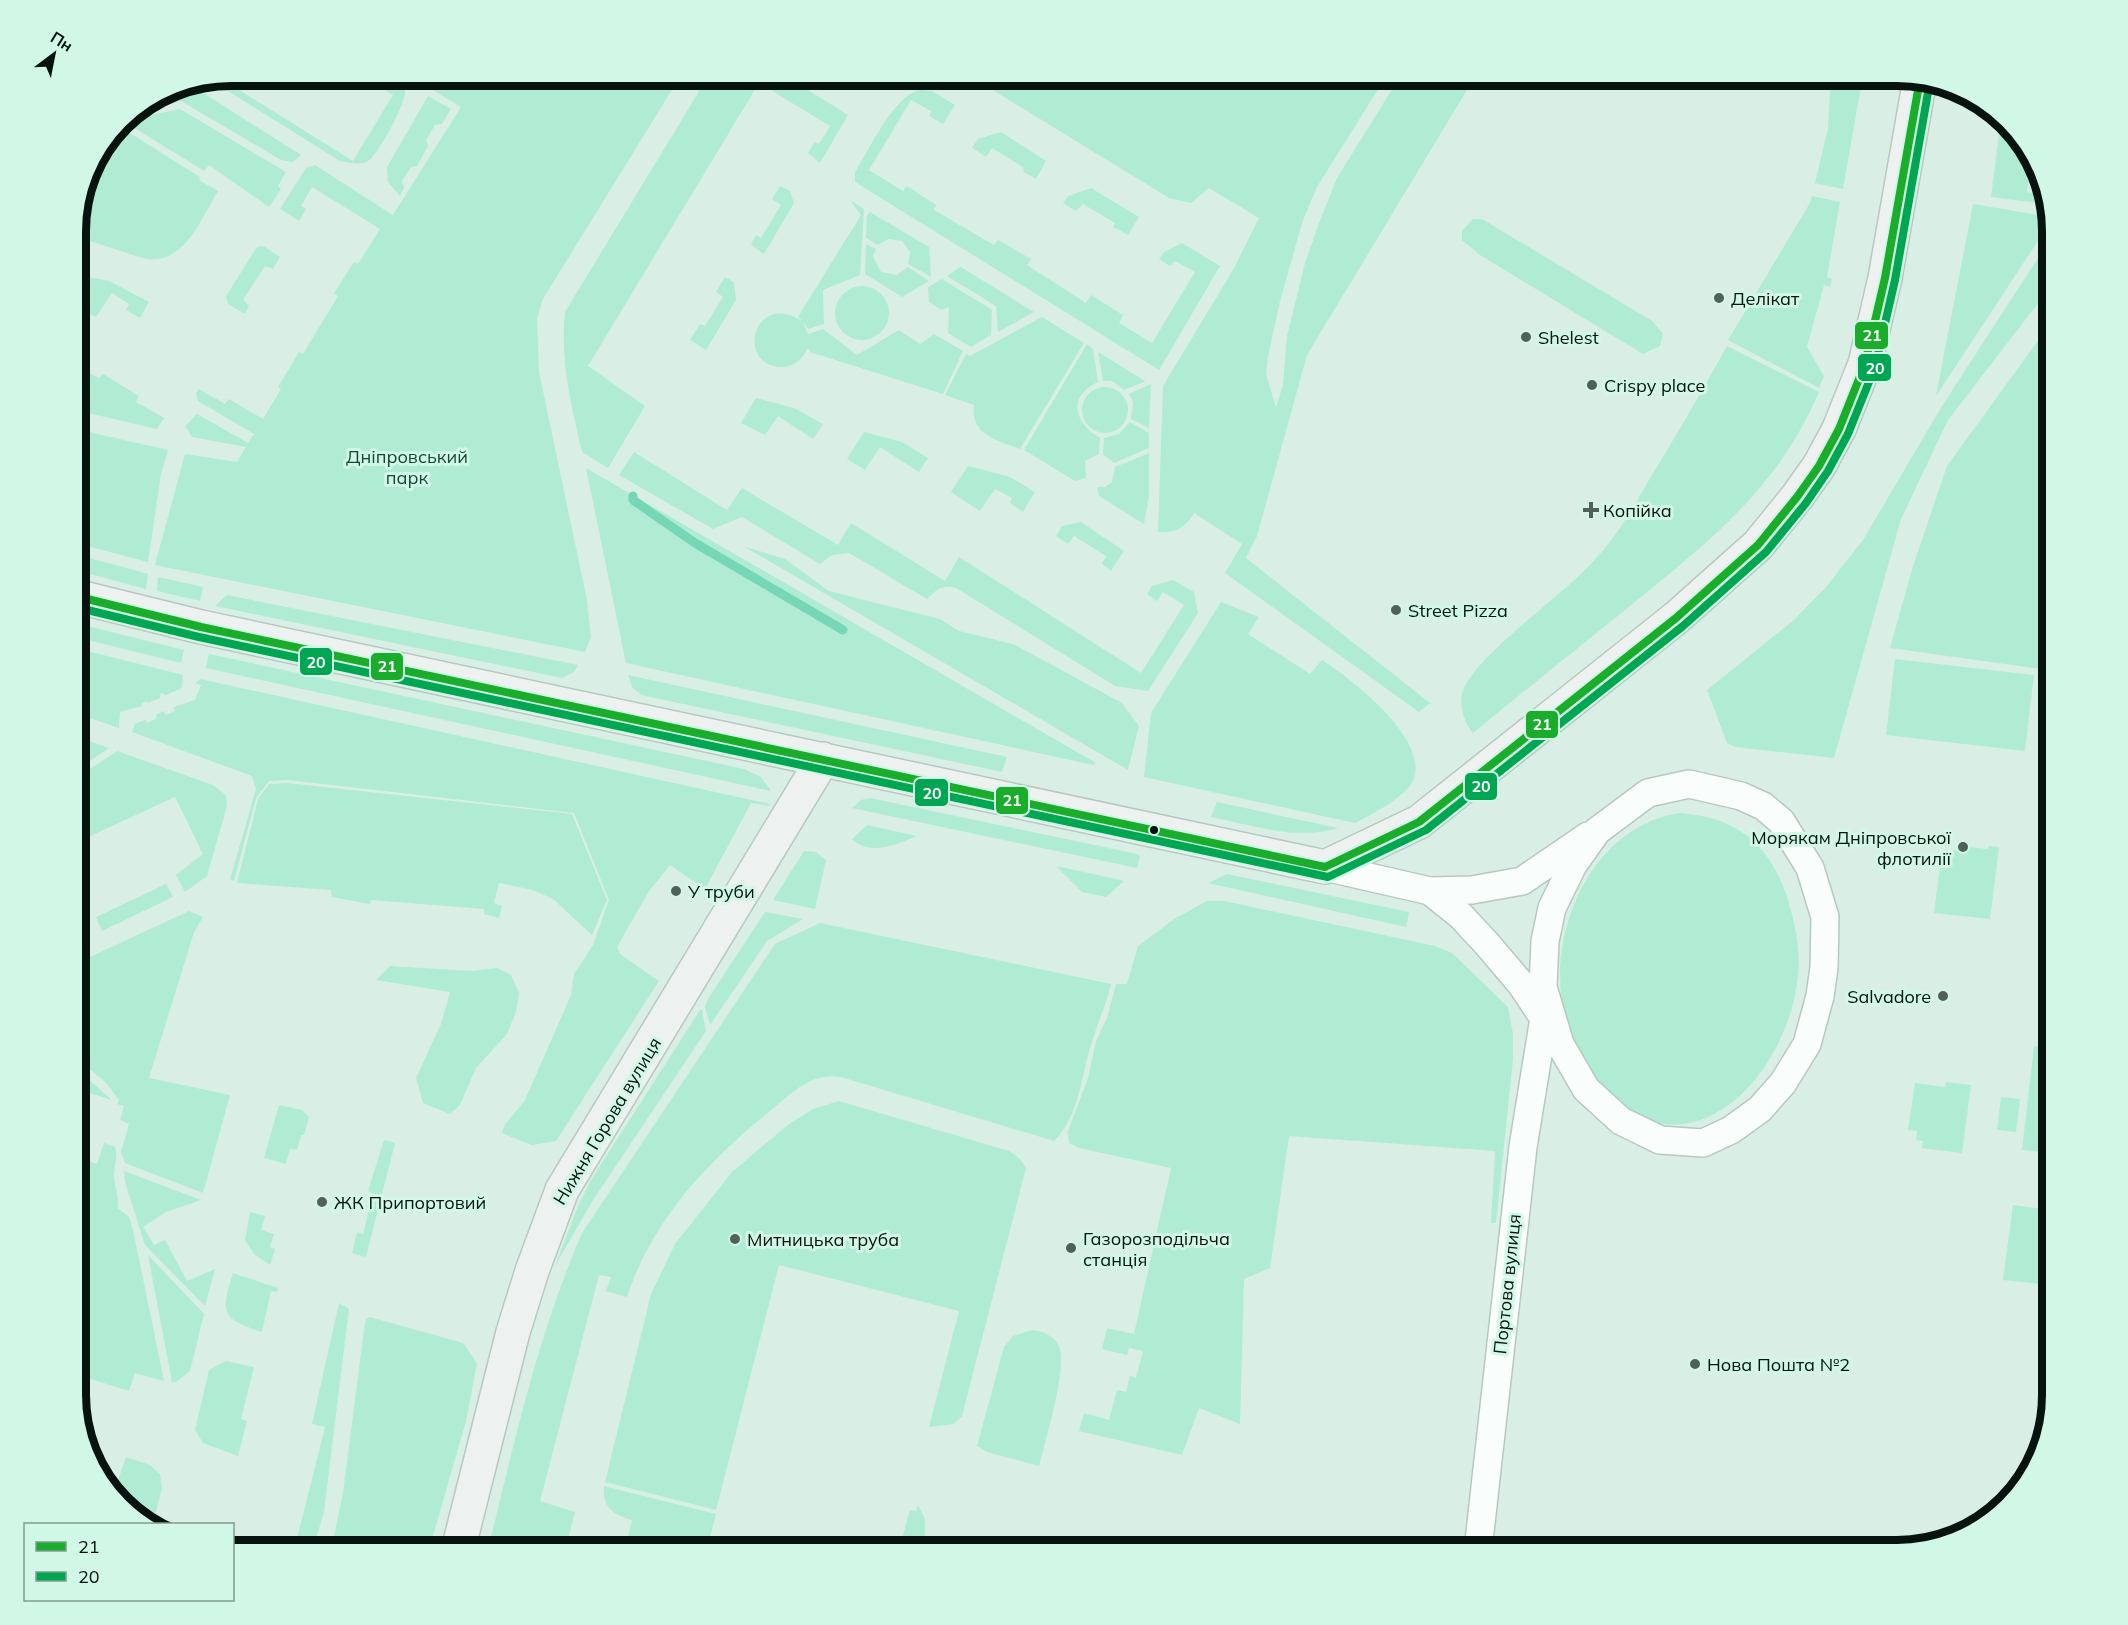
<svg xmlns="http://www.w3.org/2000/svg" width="2128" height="1625" viewBox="0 0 2128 1625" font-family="Mulish,sans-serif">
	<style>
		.green { fill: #b0ebd4 }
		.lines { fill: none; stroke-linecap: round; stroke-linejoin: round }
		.stream { stroke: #76d7b7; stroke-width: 9 }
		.street-casing { stroke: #b7c8c1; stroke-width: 30 }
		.secondary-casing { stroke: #b7c8c1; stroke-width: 36 }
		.street { stroke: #f9fdfb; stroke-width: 27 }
		.secondary { stroke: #edf2f0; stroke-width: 33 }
		.bus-1-casing { stroke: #d1f7e7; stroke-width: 12 }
		.bus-2-casing { stroke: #d1f7e7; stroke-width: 12 }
		.bus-1 { stroke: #1aac2b; stroke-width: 8 }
		.bus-2 { stroke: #00a651; stroke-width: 8 }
		.poi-dot { fill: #50605a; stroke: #d1f7e7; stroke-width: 2 }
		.bus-dot { fill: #06130e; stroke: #d1f7e7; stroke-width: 2 }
		.labels { text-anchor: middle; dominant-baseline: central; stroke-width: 6; stroke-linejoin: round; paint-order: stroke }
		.poi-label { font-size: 18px; fill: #06130e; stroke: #d1f7e7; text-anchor: start }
		.park-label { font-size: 18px; fill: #134938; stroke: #d1f7e7 }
		.street-label { font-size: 18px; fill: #06130e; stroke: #d1f7e7 }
		.rim { fill: none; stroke: #06130e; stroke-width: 8 }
		.line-badge { stroke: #d1f7e7; stroke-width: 2 }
		.badge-label { font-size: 16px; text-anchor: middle; font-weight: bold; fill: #fff }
	</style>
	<rect width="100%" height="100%" fill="#d9efe6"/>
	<!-- green -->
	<path class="green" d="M362,75H395C400,80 404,84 405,91C406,103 378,155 368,161C360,166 348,162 340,161L209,79L225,76V81L353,161L393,95Z
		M419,75H681L543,299L537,318L539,372L587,600L591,637L585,652L155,565L185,454L237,462L246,447L192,437L185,426L197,414L248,443L254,434L198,401L196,393L199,389L225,404L229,399L263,419L281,389L278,387L299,352L303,354L338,296L334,293L354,262L358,264L380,229L312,187L301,206L306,209L299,221L280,209L306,168L315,165L393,215L461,107L431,89Z
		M709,75H784L848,115L820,163L808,153L815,142L819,144L830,126L759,83L588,366L645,406L608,468L582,452C571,405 560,361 565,312Z
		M968,75H1387L1317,187L1303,220L1280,301L1268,357L1266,374L1276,407L1283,385L1287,336L1305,263L1319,223L1337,178L1401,75H1476L1307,355L1257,536L1246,558L1430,703L1419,712L1225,573L1242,544L1194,513C1185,528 1177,533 1158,532L1163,386L1233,270L1259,218L1209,188L1191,203L1169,198Z
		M1831,75H1863L1843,189L1815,183L1828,129Z
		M194,87L301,155L293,162L281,160L181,101L126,116L167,89Z
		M920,90L932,91L955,105L943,124L929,116L931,111L911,100L869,170L903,191L907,186L936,205L934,210L994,245L998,240L1031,259L1027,265L1086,303L1091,295L1123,315L1119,323L1152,343L1195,272L1175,261L1170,266L1159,259L1164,252L1182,243L1220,266L1159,370L855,182V172C869,150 894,95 920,90Z
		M428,96L451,109L442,124L435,125L426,140L428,146L417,166L411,167L402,181L404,188L400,196L388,182L387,167Z
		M180,109L286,172L278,186L281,189L269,207L209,165L204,171L128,124L131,119Z
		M2001,118L2032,156L2027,192L2043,195L2044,192L2047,204L1991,197Z
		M125,130L200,177L199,180L218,191C201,219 183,268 142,258L75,236V220L84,188L90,189Z
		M1001,132L1046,161L1036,179L1024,172L1023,167L992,148L986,157L972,148L978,139Z
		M780,186L790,191L794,203L764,254L751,245L756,235L761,238L781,205L772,199Z
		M1091,188L1139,217L1128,235L1113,227L1115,223L1083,204L1076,211L1063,203L1068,196Z
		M1812,196L1840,202L1827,277L1832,279L1830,287L1824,285L1807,347L1824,376L1819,388L1728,340L1810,203Z
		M850,200L864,209L860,275L823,290L824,324L808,329L803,322L808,334L823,329L857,355L899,330L920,344L934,334L963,351L943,394L810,352L808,348C802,359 794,368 780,367C736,365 753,290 802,321L798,317L861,215Z
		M1973,204L2050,217L2051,221L1936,396Z
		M870,212L929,247L931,277L908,264L910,252L902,241L888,239L878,245L866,238L867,215Z
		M1473,219H1482L1652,321L1663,334L1660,346L1643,354L1480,255L1462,240V231Z
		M2053,235V284L1948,420L1901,519L1834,758L1735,747L1727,743L1707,690L1794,620L1827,586L1863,540L1942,406Z
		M866,244L876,249L873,256L881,272L897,275L908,267L929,281L902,297L865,274Z
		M263,246L280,257L273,269L265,266L243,300L249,306L245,314L228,304L226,296L257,247Z
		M960,267H961L1034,312L998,332L996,306L947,276Z
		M89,277L109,281L149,302L140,318L126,310L129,304L112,293L96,317L81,309L78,314L75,313V294Z
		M725,277L734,282L736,300L706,350L690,340L700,324L705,326L723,297L716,292Z
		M942,279L992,310L991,335L971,347L948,333L949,307L942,310L929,302L928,287Z
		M835 313a27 27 0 1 1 54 0a27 27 0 1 1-54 0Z
		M1042,317L1084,343L1020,449C997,440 970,435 974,405L945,395L966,354L970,356Z
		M2053,320V667L2049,670L1890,648L1913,566L1947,466Z
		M1087,344L1093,349L1098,382C1067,396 1074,423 1100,438L1099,454L1085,461L1086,478L1075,481L1024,450Z
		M1727,346L1819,392C1776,492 1707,543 1625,610C1574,651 1523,692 1473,733C1462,720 1456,698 1467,682C1498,637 1560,599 1598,556C1619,533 1634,506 1649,480C1676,436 1702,391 1727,346Z
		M1098,352L1145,381H1146L1124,390L1112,381H1103Z
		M75,365L99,378L103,374L139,396L136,402L164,418L157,429L75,410Z
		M1151,384L1149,428L1131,419L1133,402L1129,394Z
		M1082 410a23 23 0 1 1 46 0a23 23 0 1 1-46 0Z
		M756,398L794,408L823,424L813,439L778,416L765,435L741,423Z
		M1130,422L1149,433V448L1114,463L1103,454L1104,438L1119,434Z
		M75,429L168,450L161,474L148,562L75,543Z
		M864,432L902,442L928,458L919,472L880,447L865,470L847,459Z
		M634,452L727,510L742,488L838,545L851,523L945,581L959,557L1141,673L1184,605L1163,592L1157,601L1147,594L1152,586L1173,580L1194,592L1198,613L1148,691L1115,686L956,588C942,584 936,590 927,599L849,553L832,555L820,564L742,517L713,529L619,475Z
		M1149,453V496L1144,524L1099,496L1097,487H1105L1112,482L1115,467Z
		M968,466L1010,477L1035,492L1023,512L1010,503L1012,498L995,489L980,511L951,492Z
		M586,468L1096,763L1093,765L626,663Z
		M1081,522L1124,551L1111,571L1102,564L1106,556L1074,536L1068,544L1056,536L1062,526Z
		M743,546L785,559L829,591L940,619L959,631L1013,644L1122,703L1139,726L1128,770Z
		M75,554L148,574L146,589L75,570Z
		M158,577L203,587L200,601L157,591Z
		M227,595L578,665L574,672L562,678L215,606Z
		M1221,602L1259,617L1248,634L1310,674L1322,660C1352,679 1436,744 1411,784C1402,799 1370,815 1355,823L1144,777L1151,713Z
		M75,623L184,650L181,663L75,637Z
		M75,648L183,675L182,688L166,695L161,693L160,698L148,703L146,701L141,704L142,706L120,712L119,728L75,713Z
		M209,654L744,769L761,777L771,791L206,668Z
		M1895,659L2034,675L2025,751L1886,735Z
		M628,675L1007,757L1002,772L641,695L632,687Z
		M200,679L770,804V806L751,803L705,889L670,865L649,891L617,947L620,954L659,981L556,1141L532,1145L502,1133L504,1126L525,1100L571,995L574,974L593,945L609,900L574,813L288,780L269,781L256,798L234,881L230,879L256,789L252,776L132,732L135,724L145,720L147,723L157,718L156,715L163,711L166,715L175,711L174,707L195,700L201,685L195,683Z
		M75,736L109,748L75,771Z
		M117,751L213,785L226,795L227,806L207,876L185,892L176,875L203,854L175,797L75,843V779Z
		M287,783L572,814L607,900L592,935L553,899L533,890L499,883L494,903L502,906L499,918L484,914V909L371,900L370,904L332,897L331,890L237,883L258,799L269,784Z
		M870,798L1137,854L1140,856L1137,868L852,808L861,800Z
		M1217,802L1338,828C1297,841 1252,825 1211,817Z
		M1680,813C1733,817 1766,840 1785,891C1794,918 1801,947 1798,976C1789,1069 1698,1178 1605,1095C1595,1086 1588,1068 1581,1057C1530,973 1576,828 1680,813Z
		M867,825L917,836C897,844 871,857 852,839Z
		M1960,843L1968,844V847L1988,849L1989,846L1999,847L1990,919L1934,913L1941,859H1950L1951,850L1959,851Z
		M804,851L816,852L826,860L815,909L773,900Z
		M1056,866L1121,880L1124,881L1106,897L1082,892Z
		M1227,874L1409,912L1406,927L1208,883Z
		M166,884L173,897L102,931L96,917Z
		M2053,890V974L2043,973Z
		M1207,901H1224L1435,946L1452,953L1508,1007L1513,1034V1059L1496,1223H1491L1495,1151L1289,1136L1270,1268L1244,1279L1240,1424L1199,1408L1182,1455L1079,1431L1084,1413L1109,1420L1117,1390L1126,1392L1130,1376L1136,1378L1143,1351L1129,1348L1127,1355L1102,1349L1107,1328L1134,1334L1171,1168L1079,1148L1069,1143L1068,1131L1088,1078L1096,1041L1107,1018L1116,984H1127L1138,946L1174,919Z
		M189,911L203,917L194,932L149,1078L230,1095L203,1193L125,1163L121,1152L129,1124L120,1120L124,1106L117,1104L119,1100L107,1084L75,1056V964Z
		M765,912L803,919L767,941L710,1025L705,1007L708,999Z
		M820,923L1111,984C1106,1005 1098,1022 1092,1042C1081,1075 1080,1115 1054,1141L841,1077C811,1072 792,1093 770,1111C708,1161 652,1220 627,1297L606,1291L611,1277L599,1275L540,1501L575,1512L565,1550H488C514,1443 538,1334 582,1233L775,944Z
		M390,966L472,971L497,968L511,975L519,993L516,1012L507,1034L476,1068L460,1105L450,1114L423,1103L416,1078L441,1024L450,992L376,980Z
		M700,1010H702L706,1031L593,1200L555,1266L578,1206L591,1180Z
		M2034,1046L2053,1048L2052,1153L2022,1150Z
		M75,1067L112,1100C88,1091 75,1095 75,1067Z
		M1946,1082L1971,1085L1962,1153L1922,1148L1923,1141L1916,1140L1917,1131L1908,1130L1915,1083L1945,1087Z
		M2001,1097L2020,1099L2016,1132L1997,1130Z
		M839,1101L1009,1151L1019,1158L1026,1168L962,1416L954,1424L929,1427L959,1311L779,1265L716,1510L605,1482L651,1294L675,1244L732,1172L753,1154L789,1124L813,1109Z
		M279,1105L302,1110L309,1117L304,1135H301L297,1150L290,1149L286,1164L264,1158Z
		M384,1140L395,1143L366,1257L352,1253L357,1232L363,1234L373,1193L368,1191Z
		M104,1143L115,1147C118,1157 115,1162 114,1175C114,1185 119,1196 118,1208L129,1217L133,1230L164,1381L135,1373L129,1391L78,1375L75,1383V1157L97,1164Z
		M124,1171L201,1200L166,1212L143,1227L154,1245L165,1240L187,1281L215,1269L205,1306L145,1245L125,1182Z
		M2013,1205L2050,1210L2040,1284L2003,1280Z
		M250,1212L265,1216L261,1230L274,1234L270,1247L275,1249L270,1265L254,1254L245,1240Z
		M148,1255L204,1314L190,1371L176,1382H172Z
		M233,1273L278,1288L277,1292L271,1291L262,1332C220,1319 221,1312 233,1273Z
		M339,1303L349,1309L324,1511L313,1550H294L325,1427L312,1424Z
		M370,1317L463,1343L477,1363L466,1421L429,1550H331L343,1493L364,1330L366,1319Z
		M1032,1330C1043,1331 1054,1336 1059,1346C1068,1366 1045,1442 1039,1466L987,1452L977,1446L1004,1347L1013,1336Z
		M226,1361L254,1367L241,1419L247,1421L238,1456L203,1443L195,1430L209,1370Z
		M126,1457L150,1465L160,1474L162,1488L153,1524L136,1518L114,1492Z
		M604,1486L716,1514L707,1550H658L659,1545L640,1540L637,1550H625L632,1520C613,1515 602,1506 604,1486Z
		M918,1505L925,1519V1550H899L910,1510L916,1511Z"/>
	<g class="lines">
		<!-- stream -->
		<path class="stream" d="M633,496V500L695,543L843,630"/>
		<!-- street casing -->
		<g class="street-casing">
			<path id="street" d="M1689,784L1741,796L1763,806L1781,821L1810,868L1825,917L1824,968L1820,996L1807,1044L1783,1083L1760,1109L1731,1130L1703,1143L1660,1140L1621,1121L1586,1089L1560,1044L1543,987L1545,941L1552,908L1573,865L1597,831L1648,793Z
				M1325,867L1430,891L1461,916L1487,944L1521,984L1545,1020
				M1430,891L1472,890L1522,881L1588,836
				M1478,1550L1523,1147L1544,1018"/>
		</g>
		<!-- secondary casing -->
		<g class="secondary-casing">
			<path id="secondary" d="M75,596L201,627L1325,867L1419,822L1676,618L1758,545L1797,497L1819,466L1839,429L1865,364L1885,278L1920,79
				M458,1550L513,1332L532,1271L562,1190L823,759"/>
		</g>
		<!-- street -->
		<use href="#street" class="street"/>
		<!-- secondary -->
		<use href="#secondary" class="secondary"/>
		<!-- bus-1 casing -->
		<g class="bus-1-casing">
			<path id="bus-1" d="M75,596L201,627L1325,867
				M1325,867L1419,822L1676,618L1758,545L1797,497L1819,466L1839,429L1865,364L1885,278L1920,79"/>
		</g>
		<!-- bus-2 casing -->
		<g class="bus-2-casing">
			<path id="bus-2" d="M75,607L199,637L1328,877L1426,830L1683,626L1766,552L1806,503L1828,471L1848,434L1875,367L1895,280L1930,81"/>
		</g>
		<!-- bus-1 -->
		<use href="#bus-1" class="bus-1"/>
		<!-- bus-2 -->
		<use href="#bus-2" class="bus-2"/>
	</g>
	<!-- markers -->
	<g class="poi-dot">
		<circle cx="1719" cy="298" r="6"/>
		<circle cx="1526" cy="337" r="6"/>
		<circle cx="1592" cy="385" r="6"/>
		<path d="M1588 501h6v6h6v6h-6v6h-6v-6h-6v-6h6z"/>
		<circle cx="1396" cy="610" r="6"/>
		<circle cx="1963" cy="847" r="6"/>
		<circle cx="676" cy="891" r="6"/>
		<circle cx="1943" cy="996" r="6"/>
		<circle cx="322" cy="1202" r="6"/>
		<circle cx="735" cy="1239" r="6"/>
		<circle cx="1071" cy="1248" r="6"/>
		<circle cx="1695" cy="1364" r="6"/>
	</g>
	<circle class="bus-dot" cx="1154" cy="830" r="5"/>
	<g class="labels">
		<!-- poi labels -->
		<g class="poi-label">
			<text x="1731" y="298">Делікат</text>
			<text x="1538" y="337">Shelest</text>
			<text x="1604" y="385">Crispy place</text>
			<text x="1603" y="510">Копійка</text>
			<text x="1408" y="610">Street Pizza</text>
			<text x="1951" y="837" text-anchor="end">Морякам Дніпровської<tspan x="1951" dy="21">флотилії</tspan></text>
			<text x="688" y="891">У труби</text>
			<text x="1931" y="996" text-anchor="end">Salvadore</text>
			<text x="334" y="1202">ЖК Припортовий</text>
			<text x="1083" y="1238">Газорозподільча<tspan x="1083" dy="21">станція</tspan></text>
			<text x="747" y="1239">Митницька труба</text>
			<text x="1707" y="1364">Нова Пошта №2</text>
		</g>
		<!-- park labels -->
		<g class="park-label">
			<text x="407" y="456">Дніпровський<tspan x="407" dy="21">парк</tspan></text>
		</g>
		<!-- street labels -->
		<g class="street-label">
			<text transform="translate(607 1121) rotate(-59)">Нижня Горова вулиця</text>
			<text transform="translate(1507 1284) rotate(-84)">Портова вулиця</text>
		</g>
	</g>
	<!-- crop -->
	<path d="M0 0H2128V1625H0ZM231 86H1897A145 145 0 0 1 2042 231V1395A145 145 0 0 1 1897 1540H231A145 145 0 0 1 86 1395V231A145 145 0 0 1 231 86Z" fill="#d1f7e7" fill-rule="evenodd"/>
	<path class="rim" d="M231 86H1897A145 145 0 0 1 2042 231V1395A145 145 0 0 1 1897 1540H231A145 145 0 0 1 86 1395V231A145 145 0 0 1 231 86Z"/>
	<g class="line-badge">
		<rect x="1854" y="321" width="35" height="29" rx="6" fill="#1aac2b"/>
		<rect x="1857" y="353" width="35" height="29" rx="6" fill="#00a651"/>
		<rect x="299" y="647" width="34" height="29" rx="6" fill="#00a651"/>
		<rect x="370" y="652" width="34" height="29" rx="6" fill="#1aac2b"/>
		<rect x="1525" y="710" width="34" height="29" rx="6" fill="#1aac2b"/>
		<rect x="1464" y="772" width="34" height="29" rx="6" fill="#00a651"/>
		<rect x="914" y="778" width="35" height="29" rx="6" fill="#00a651"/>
		<rect x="995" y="786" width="34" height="29" rx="6" fill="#1aac2b"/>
	</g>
	<g class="badge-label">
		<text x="1872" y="341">21</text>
		<text x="1875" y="374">20</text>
		<text x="316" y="668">20</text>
		<text x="387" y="672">21</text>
		<text x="1542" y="730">21</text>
		<text x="1481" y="792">20</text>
		<text x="932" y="799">20</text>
		<text x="1012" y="806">21</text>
	</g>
	<!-- legend -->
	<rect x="24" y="1523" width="210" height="78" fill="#d1f7e7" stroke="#809c90" stroke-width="1.5"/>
	<rect x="36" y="1542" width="30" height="9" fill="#1aac2b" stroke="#809c90" stroke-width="1.5"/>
	<text x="78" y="1553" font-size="18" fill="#06130e">21</text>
	<rect x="36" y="1572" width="30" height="9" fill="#00a651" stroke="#809c90" stroke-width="1.5"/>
	<text x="78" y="1583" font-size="18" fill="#06130e">20</text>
	<!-- north arrow -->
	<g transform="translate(54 54) rotate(32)" stroke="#d1f7e7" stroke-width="4.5" paint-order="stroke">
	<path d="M0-4.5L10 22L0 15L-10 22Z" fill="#06130e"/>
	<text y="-9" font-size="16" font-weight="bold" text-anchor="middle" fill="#06130e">Пн</text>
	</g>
</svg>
